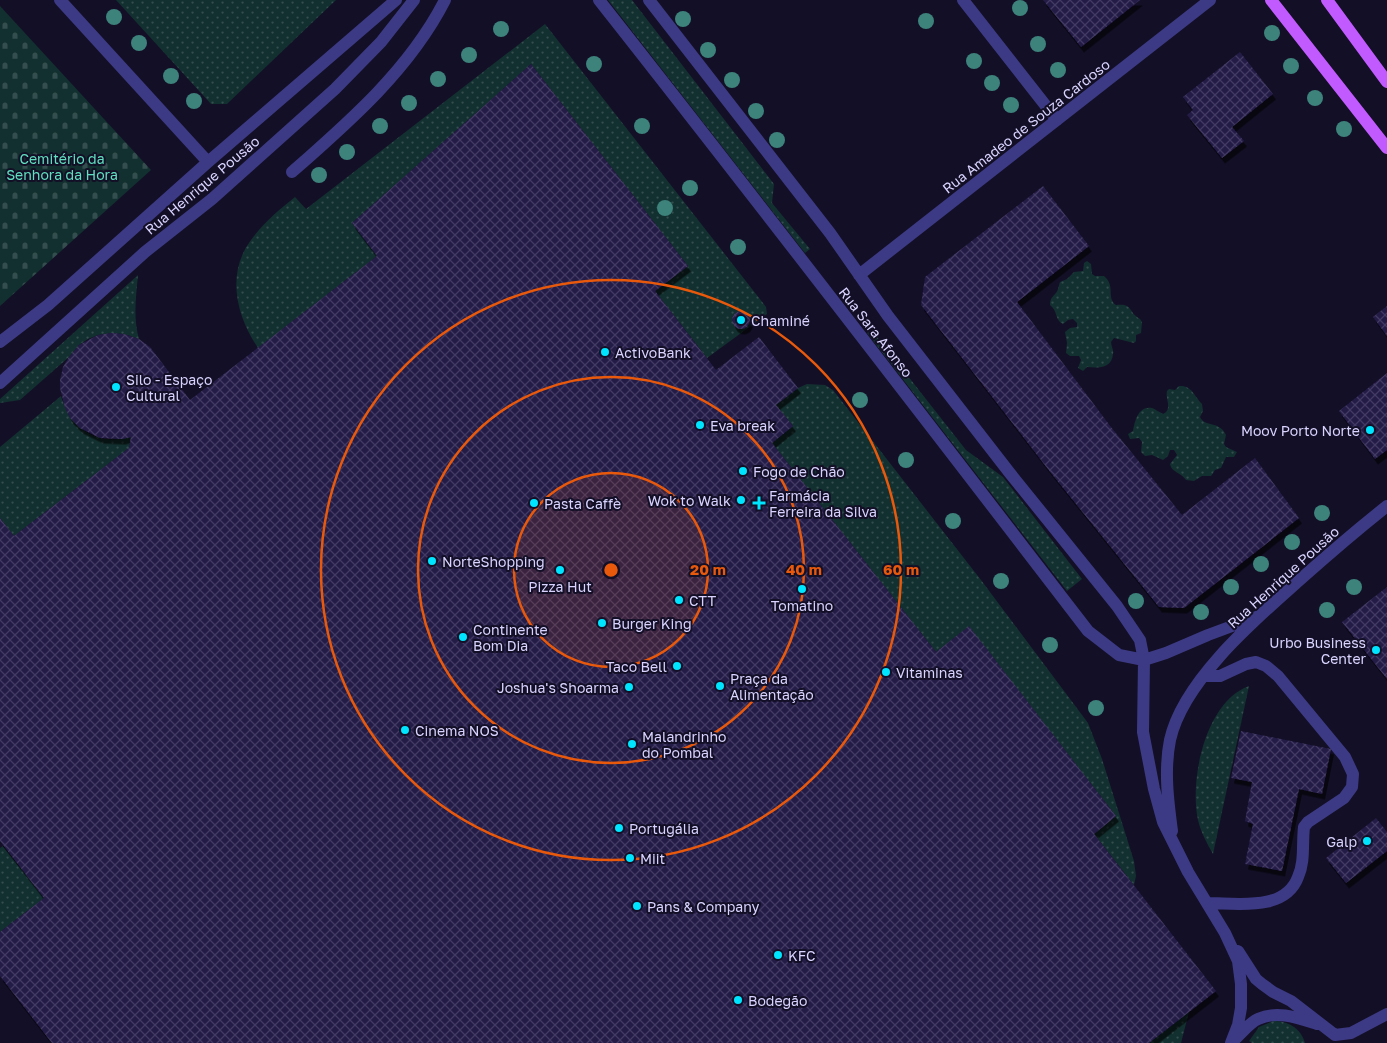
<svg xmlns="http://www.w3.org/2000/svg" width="1387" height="1043" viewBox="0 0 1387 1043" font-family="'Golos Text',sans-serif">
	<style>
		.grass { fill: url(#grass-dots) }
		.cemetery { fill: url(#cemetery-stones) }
		.building { fill: url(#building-cross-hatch); filter: url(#shadow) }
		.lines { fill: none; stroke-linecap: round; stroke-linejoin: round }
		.minor { stroke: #3d3a85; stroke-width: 12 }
		.major { stroke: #c25bff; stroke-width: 12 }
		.tree { fill: #3d827b }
		.ring { fill: none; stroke: #e8590c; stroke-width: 2.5 }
		.poi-dot { fill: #00e5ff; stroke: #130f26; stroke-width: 2 }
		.labels { text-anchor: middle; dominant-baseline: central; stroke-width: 4; stroke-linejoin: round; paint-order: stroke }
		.street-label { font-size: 14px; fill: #d9d4ff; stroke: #130f26 }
		.park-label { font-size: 14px; fill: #5fe0c0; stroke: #130f26 }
		.poi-label { font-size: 14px; fill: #d9d4ff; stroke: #130f26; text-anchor: start }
		.centre { fill: #e8590c; stroke: #130f26; stroke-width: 2.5 }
		.ring-label { font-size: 15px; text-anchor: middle; font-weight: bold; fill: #e8590c; stroke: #130f26; stroke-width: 4; stroke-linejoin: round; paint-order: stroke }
	</style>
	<defs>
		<pattern id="grass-dots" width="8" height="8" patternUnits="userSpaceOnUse" patternTransform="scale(1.25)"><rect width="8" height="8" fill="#12302f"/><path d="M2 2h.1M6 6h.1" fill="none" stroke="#344d4e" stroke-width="1.8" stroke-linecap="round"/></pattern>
		<pattern id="cemetery-stones" width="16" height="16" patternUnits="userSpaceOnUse" patternTransform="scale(1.25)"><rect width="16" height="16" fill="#12302f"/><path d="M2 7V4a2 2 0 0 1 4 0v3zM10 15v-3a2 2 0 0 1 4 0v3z" fill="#344d4e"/></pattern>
		<pattern id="building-cross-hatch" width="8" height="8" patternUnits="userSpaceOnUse" patternTransform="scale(1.25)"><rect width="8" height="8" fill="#241b47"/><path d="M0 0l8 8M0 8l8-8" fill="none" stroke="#433b63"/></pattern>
		<filter id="shadow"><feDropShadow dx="3" dy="5.5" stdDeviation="0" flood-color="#0009"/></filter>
	</defs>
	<rect width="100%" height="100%" fill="#130f26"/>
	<!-- grass -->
	<path class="grass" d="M116,0H336L227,104H211Z
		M608,0H632L774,184L772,203L810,249L805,253Z
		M545,24L763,303L766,307L767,314L707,358L655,291L688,266L531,64L352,223L377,256L258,348C236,316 226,273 251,240C263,223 279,210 295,197L306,209Z
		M1087,261L1091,264L1092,274L1095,276H1104C1116,286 1106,298 1116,305C1133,303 1128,312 1140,319L1142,322L1141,333L1136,335V341L1134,343L1114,338L1111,342C1111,346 1114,350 1113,354C1112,369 1097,368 1087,367L1083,371L1078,368L1081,360L1079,356H1070L1066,353L1067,343L1065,332L1070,328L1077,327V323L1073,319L1068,320L1063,324C1055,321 1058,311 1050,305C1050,295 1056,296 1058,289C1059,286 1059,284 1060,282L1067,279L1074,272L1083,271L1084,263Z
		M138,275C136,297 133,318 139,339L124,334L111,333L98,335L88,339L79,345L69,357L20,400L0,403V399Z
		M871,329L966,450L1003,477L1082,579L1067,591L867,333Z
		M807,384L825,385L833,390L981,580L1088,723L1102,759L1134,861L1136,876L1134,885L1094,834L1116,816L969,627L936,652L772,443L793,426L776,405L798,388Z
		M1179,386C1192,385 1194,396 1202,404L1203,411L1200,417C1205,428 1219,420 1226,435L1224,444L1226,447L1237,452L1234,457H1226L1221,468L1215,470L1211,476H1202L1194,481L1186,480C1182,473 1171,472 1170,464L1177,455L1174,450H1170L1168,456L1163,460L1152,455L1145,456L1141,452L1142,442L1139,438L1130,439L1128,434L1133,431C1135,421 1138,406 1152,408C1155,409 1159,412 1163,414C1173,409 1165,399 1167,391L1169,389L1175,390Z
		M61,396C71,429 96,446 131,437L129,448L14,536L0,518V447Z
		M1249,686L1213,854C1207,843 1201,833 1198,820C1189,779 1206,701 1249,686Z
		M3,846L44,898L0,932V848Z
		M1189,1012L1181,1043H1149Z
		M1273,1021C1288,1021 1301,1028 1305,1043H1252L1249,1041L1259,1027Z"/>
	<!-- cemetery -->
	<path class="cemetery" d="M0,6L151,170L0,306Z"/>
	<!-- building -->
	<path class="building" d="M1043,0H1140L1081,47Z
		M1240,52L1273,94L1232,127L1244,141L1222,158L1187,115L1193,110L1183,97Z
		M531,64L688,266L655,291L716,370L759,337L798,388L776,405L793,426L772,443L794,471L936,652L969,626L1116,816L1094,834L1216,991L1149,1043H52L0,976V932L44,898L0,841V518L14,536L129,448L131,437L122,439L100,438L80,428L70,418L65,408L60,388V380L63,367L69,357L79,345L98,335L111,333L124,334L139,339L150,347L190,400L377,256L352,223Z
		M1043,186L1089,246L1017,302L1111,427L1182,515L1255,458L1299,518L1184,608L1159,607L1051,473L921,305L925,277Z
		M1387,306V336L1373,317Z
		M732 320a9 9 0 1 1 18 0a9 9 0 1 1-18 0Z
		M1387,373V450L1375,459L1339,411Z
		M1387,587V679L1342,622Z
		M1241,731L1331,749L1322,794L1299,789L1282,871L1245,864L1253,824L1245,821L1252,782L1231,778Z
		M1376,818L1387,832V851L1346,883L1326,858Z"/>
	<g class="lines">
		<!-- minor -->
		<path class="minor" d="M60,0L208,162
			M599,0C764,209 926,420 1088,631L1119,655L1144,660L1166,653L1208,635L1259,616
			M649,0L830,233L888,316L1009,472L1117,606L1140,640L1144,660L1143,732L1154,789L1163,822L1188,872L1225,933L1238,961L1241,984V1008L1238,1025L1231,1043
			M963,0L1057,120
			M292,172C349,122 410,69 445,0
			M859,275L1210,0
			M0,342L48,305L208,162L396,0
			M0,383L145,252L212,199L335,89L381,42L414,0
			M1204,676H1220L1246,664L1256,662L1266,666L1278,676L1345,757L1353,774L1352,787L1344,798L1308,822L1304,827C1302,844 1305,862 1298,877C1285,912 1237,903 1207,903
			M1172,831C1168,801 1164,770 1170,740C1183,680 1258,617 1303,577C1330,553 1358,529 1387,506
			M1238,951L1256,979L1262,984L1273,992L1291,1001L1335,1035L1351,1033L1387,1014
			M1234,1040C1241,1034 1249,1023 1258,1019C1277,1010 1298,1018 1317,1024"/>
		<!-- major -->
		<path class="major" d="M1271,0L1387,148
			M1327,0L1387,82"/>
	</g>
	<!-- trees -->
	<g class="tree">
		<circle cx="1020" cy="8" r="8"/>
		<circle cx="114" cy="17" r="8"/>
		<circle cx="683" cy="19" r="8"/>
		<circle cx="926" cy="21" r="8"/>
		<circle cx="501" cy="29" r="8"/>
		<circle cx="1272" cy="33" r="8"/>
		<circle cx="139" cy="43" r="8"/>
		<circle cx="1038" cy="44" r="8"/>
		<circle cx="708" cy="50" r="8"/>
		<circle cx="469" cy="55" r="8"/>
		<circle cx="974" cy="61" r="8"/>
		<circle cx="594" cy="64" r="8"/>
		<circle cx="1291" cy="66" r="8"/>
		<circle cx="1058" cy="70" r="8"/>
		<circle cx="171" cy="76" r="8"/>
		<circle cx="438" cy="79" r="8"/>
		<circle cx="732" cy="80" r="8"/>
		<circle cx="992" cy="83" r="8"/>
		<circle cx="1315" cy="98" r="8"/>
		<circle cx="194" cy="101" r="8"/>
		<circle cx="409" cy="103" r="8"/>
		<circle cx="1011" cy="105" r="8"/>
		<circle cx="756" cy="111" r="8"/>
		<circle cx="380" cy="126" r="8"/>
		<circle cx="642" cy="126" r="8"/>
		<circle cx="1344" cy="129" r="8"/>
		<circle cx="777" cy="140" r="8"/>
		<circle cx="347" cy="152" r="8"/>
		<circle cx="319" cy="175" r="8"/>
		<circle cx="690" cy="188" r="8"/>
		<circle cx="665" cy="208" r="8"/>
		<circle cx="738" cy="247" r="8"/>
		<circle cx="860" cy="400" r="8"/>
		<circle cx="906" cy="460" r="8"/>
		<circle cx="1322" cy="513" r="8"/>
		<circle cx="953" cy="521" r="8"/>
		<circle cx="1292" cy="542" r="8"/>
		<circle cx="1261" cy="564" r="8"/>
		<circle cx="1001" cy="581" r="8"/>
		<circle cx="1231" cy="587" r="8"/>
		<circle cx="1354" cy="587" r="8"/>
		<circle cx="1136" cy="601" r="8"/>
		<circle cx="1327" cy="610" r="8"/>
		<circle cx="1201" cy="612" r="8"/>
		<circle cx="1050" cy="645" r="8"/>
		<circle cx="1096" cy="708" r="8"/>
	</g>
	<!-- distance rings -->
	<circle cx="611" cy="570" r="97" fill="#e8590c" fill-opacity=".12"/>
	<g class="ring">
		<circle cx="611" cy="570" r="97"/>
		<circle cx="611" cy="570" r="193"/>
		<circle cx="611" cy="570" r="290"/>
	</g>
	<!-- markers -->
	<g class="poi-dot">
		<circle cx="741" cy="320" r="5"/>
		<circle cx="605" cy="352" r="5"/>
		<circle cx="116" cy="387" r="5"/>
		<circle cx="700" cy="425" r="5"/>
		<circle cx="1370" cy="430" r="5"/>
		<circle cx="743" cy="471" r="5"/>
		<circle cx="741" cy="500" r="5"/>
		<circle cx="534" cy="503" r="5"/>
		<path d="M756.5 495.5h5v5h5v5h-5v5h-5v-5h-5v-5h5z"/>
		<circle cx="432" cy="561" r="5"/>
		<circle cx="560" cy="570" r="5"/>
		<circle cx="802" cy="589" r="5"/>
		<circle cx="679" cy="600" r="5"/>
		<circle cx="602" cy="623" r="5"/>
		<circle cx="463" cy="637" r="5"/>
		<circle cx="1376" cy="650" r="5"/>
		<circle cx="677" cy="666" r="5"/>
		<circle cx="886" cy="672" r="5"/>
		<circle cx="720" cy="686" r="5"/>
		<circle cx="629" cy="687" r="5"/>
		<circle cx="405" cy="730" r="5"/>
		<circle cx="632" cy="744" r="5"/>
		<circle cx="619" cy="828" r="5"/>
		<circle cx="1367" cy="841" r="5"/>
		<circle cx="630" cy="858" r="5"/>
		<circle cx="637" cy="906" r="5"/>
		<circle cx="778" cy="955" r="5"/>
		<circle cx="738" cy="1000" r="5"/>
	</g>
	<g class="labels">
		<!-- street labels -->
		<g class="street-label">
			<text transform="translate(1026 126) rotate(-38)">Rua Amadeo de Souza Cardoso</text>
			<text transform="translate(202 185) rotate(-40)">Rua Henrique Pousão</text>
			<text transform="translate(876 332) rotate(52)">Rua Sara Afonso</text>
			<text transform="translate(1283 577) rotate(-42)">Rua Henrique Pousão</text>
		</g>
		<!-- park labels -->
		<g class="park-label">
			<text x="62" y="158">Cemitério da<tspan x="62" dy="16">Senhora da Hora</tspan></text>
		</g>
		<!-- poi labels -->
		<g class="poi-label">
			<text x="751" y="320">Chaminé</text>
			<text x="615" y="352">ActivoBank</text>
			<text x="126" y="379">Silo - Espaço<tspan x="126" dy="16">Cultural</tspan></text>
			<text x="710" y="425">Eva break</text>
			<text x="1360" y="430" text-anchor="end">Moov Porto Norte</text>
			<text x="753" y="471">Fogo de Chão</text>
			<text x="769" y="495">Farmácia<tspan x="769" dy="16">Ferreira da Silva</tspan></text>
			<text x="731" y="500" text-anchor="end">Wok to Walk</text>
			<text x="544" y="503">Pasta Caffè</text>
			<text x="442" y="561">NorteShopping</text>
			<text x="560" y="586" text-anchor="middle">Pizza Hut</text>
			<text x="689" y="600">CTT</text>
			<text x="802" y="605" text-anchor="middle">Tomatino</text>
			<text x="612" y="623">Burger King</text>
			<text x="473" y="629">Continente<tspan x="473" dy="16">Bom Dia</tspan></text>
			<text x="1366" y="642" text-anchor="end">Urbo Business<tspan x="1366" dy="16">Center</tspan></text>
			<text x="667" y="666" text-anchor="end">Taco Bell</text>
			<text x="896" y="672">Vitaminas</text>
			<text x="730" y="678">Praça da<tspan x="730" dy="16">Alimentação</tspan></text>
			<text x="619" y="687" text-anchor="end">Joshua's Shoarma</text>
			<text x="415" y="730">Cinema NOS</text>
			<text x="642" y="736">Malandrinho<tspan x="642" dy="16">do Pombal</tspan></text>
			<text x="629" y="828">Portugália</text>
			<text x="1357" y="841" text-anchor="end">Galp</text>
			<text x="640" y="858">Miit</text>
			<text x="647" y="906">Pans &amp; Company</text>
			<text x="788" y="955">KFC</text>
			<text x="748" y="1000">Bodegão</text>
		</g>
	</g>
	<circle cx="611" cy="570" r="8" class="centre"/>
	<g class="ring-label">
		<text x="708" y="575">20 m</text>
		<text x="804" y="575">40 m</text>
		<text x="901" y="575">60 m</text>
	</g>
</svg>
